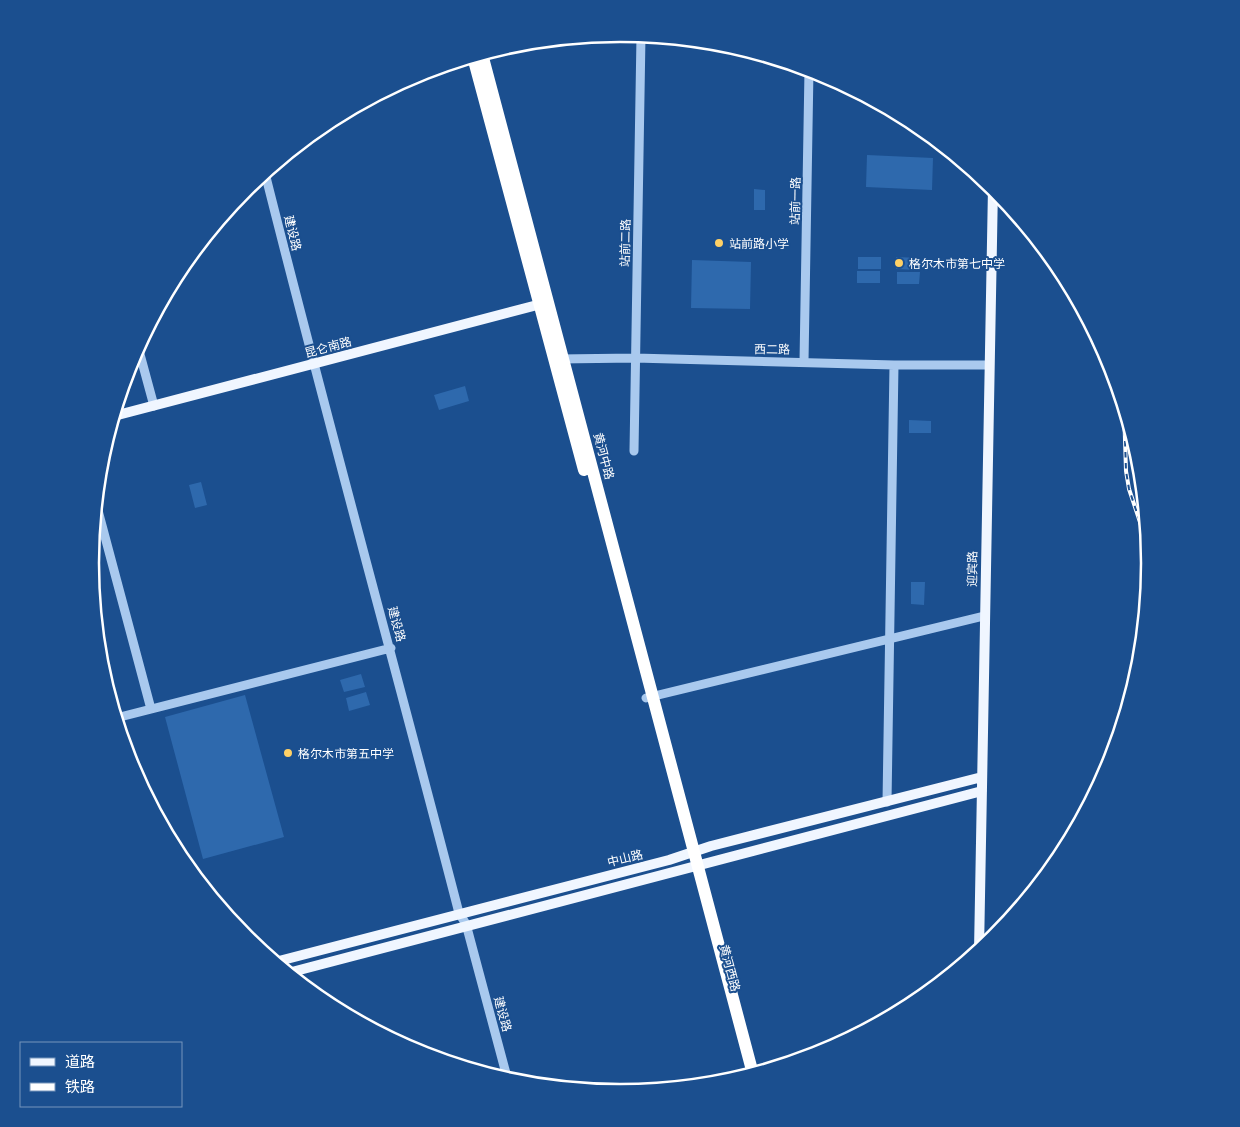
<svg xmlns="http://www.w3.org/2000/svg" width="1240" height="1127" viewBox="0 0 1240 1127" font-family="Inter,'Noto Sans SC',sans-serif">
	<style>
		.garden { fill: #2e69ad }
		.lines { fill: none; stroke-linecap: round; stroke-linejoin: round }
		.minor { stroke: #a9c9ee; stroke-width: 9 }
		.major { stroke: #f0f6ff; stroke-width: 10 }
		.highway { stroke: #fff; stroke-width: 12 }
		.rail-casing { stroke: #fff; stroke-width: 4 }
		.rail { stroke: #1b4f8f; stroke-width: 2; stroke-dasharray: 5.5; stroke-linecap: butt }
		.poi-dot { fill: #ffd166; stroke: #1b4f8f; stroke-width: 2 }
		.labels { text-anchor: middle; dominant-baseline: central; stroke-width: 4; stroke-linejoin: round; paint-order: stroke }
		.street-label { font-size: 12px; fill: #fff; stroke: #1b4f8f }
		.poi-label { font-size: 12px; fill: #fff; stroke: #1b4f8f; text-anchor: start }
		.rim { fill: none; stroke: #fff; stroke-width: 2.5 }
	</style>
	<rect width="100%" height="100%" fill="#1b4f8f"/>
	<!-- garden -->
	<path class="garden" d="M867,155L933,158L932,190L866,187Z
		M754,189L765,190V210H754Z
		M858,257H881V269H858Z
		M896,257L919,258V270L896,269Z
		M692,260L751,262L750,309L691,308Z
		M857,271H880V283H857Z
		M897,272H920L919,284H897Z
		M465,386L469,401L439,410L434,395Z
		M909,420L931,421V433H909Z
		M201,482L207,505L195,508L189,485Z
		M911,582H925L924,605L911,604Z
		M361,674L365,687L344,692L340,680Z
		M366,692L370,705L349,711L346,698Z
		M245,695L284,837L203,859L165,717Z"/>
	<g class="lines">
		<!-- minor -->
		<path class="minor" d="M265,173C327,420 395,666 459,913L466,924L508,1081
			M138,347L154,406
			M559,359L635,358L894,365H989
			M804,362L809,70
			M634,451L641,36
			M96,503L151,709
			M646,698L984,616
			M116,718L391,648
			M887,802L894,365"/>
		<!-- major -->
		<path class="major" d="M114,416L545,303
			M979,951L993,187
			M275,962L669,860L711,846L982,777
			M288,973L982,791"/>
		<!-- highway -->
		<path class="highway" d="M482,54L753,1074
			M473,57L584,470"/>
		<!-- rail casing -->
		<g class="rail-casing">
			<path id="rail" d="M1124,408L1126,471L1129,489L1148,546"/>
		</g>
		<!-- rail -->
		<use href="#rail" class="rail"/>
	</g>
	<!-- markers -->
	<g class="poi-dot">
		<circle cx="719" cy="243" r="5"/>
		<circle cx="899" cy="263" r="5"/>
		<circle cx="288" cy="753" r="5"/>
	</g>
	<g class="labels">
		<!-- street labels -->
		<g class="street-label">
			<text transform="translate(795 201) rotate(-89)">站前一路</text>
			<text transform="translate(293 233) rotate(76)">建设路</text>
			<text transform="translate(625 243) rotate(-89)">站前二路</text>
			<text transform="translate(328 347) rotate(-15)">昆仑南路</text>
			<text transform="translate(772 349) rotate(1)">西二路</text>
			<text transform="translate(604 456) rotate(75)">黄河中路</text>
			<text transform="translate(972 569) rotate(-89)">迎宾路</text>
			<text transform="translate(397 624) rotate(75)">建设路</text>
			<text transform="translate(625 858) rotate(-14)">中山路</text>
			<text transform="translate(730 968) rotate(75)">黄河西路</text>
			<text transform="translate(503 1014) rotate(75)">建设路</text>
		</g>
		<!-- poi labels -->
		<g class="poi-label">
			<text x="729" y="243">站前路小学</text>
			<text x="909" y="263">格尔木市第七中学</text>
			<text x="298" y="753">格尔木市第五中学</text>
		</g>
	</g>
	<!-- crop -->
	<path d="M0 0H1240V1127H0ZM99 563a521 521 0 1 1 1042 0a521 521 0 1 1-1042 0Z" fill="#1b4f8f" fill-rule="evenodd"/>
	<path class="rim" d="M99 563a521 521 0 1 1 1042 0a521 521 0 1 1-1042 0Z"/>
	<!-- legend -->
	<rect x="20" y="1042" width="162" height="65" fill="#1b4f8f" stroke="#7695bc"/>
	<rect x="30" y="1058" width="25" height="8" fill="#f0f6ff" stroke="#7695bc"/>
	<text x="65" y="1067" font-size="15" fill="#ffffff">道路</text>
	<rect x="30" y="1083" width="25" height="8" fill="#ffffff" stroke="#7695bc"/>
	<text x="65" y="1092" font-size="15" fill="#ffffff">铁路</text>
</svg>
